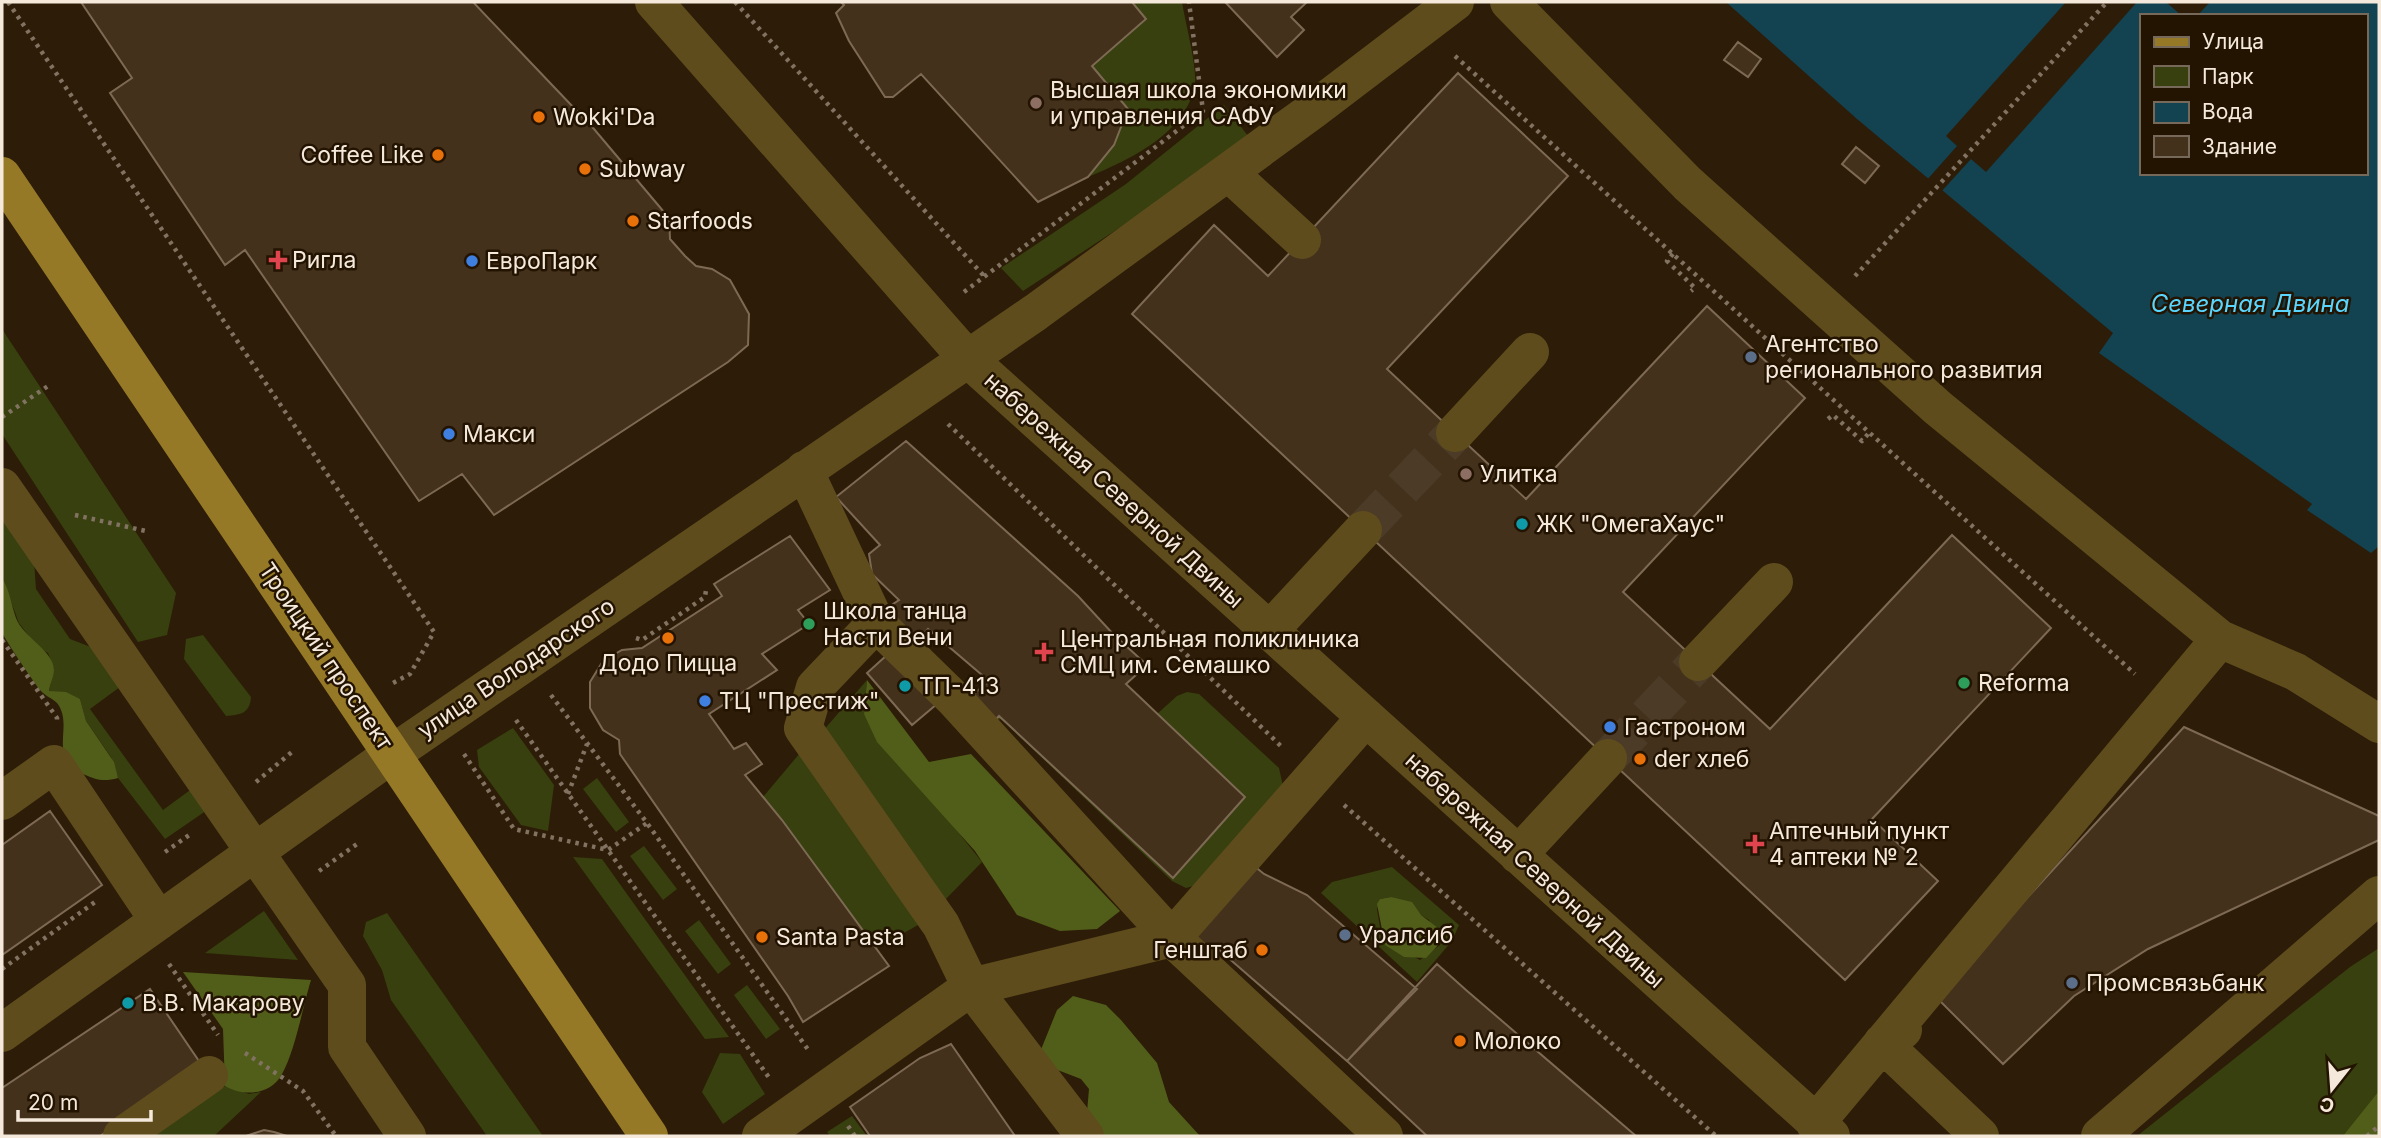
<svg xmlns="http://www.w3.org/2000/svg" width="2381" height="1138" viewBox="0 0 2381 1138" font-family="Inter,sans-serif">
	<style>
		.green { fill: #37400e; fill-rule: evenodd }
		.forest { fill: #515e1a }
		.water { fill: #134251; fill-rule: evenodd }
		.pier { fill: #2d1c07 }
		.building { fill: #43311c; stroke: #7e6a54; stroke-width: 2 }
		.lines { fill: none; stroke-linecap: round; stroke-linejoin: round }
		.minor-tunnel { stroke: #4b3b27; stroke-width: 38; stroke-dasharray: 38 19; stroke-linecap: butt }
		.path { stroke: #817261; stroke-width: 4.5; stroke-dasharray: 3.5 5; stroke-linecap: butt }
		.minor { stroke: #5e4c1d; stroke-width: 38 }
		.major { stroke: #967927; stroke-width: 38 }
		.education-dot { fill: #8d6e63; stroke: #231301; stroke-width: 2.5 }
		.food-dot { fill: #e8710a; stroke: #231301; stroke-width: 2.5 }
		.health-dot { fill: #e0444e; stroke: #231301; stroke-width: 2.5 }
		.shop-dot { fill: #3f7fe0; stroke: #231301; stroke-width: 2.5 }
		.service-dot { fill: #5c6f8a; stroke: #231301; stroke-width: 2.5 }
		.culture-dot { fill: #0f9aa8; stroke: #231301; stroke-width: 2.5 }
		.leisure-dot { fill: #2e9e5b; stroke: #231301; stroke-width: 2.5 }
		.labels { text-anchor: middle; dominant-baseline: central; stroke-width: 5; stroke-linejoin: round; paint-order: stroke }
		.poi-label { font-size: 23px; fill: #f5e9dc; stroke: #231301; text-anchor: start }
		.street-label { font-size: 23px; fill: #f5e9dc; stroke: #231301 }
		.water-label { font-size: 24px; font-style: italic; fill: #5ad6fe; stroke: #231301 }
	</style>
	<rect width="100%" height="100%" fill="#2d1c07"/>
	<!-- green -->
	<path class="green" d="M1132,2H1182C1185,21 1197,66 1195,83C1188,133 1129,160 1088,177L1114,145L1128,109L1092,66L1146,19Z
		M1224,105L1252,141L1023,291L1001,268L1126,184Z
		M2,329L176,593L167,635L138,642L2,434Z
		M2,502L33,547L36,589L70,639L104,652L124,684L90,709L163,810L197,785L213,806L165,839L118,778L111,757L86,721L80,699L49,691L54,669L48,653L37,647L19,623L2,578Z
		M203,635L251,697C250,713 241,715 226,716L184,659L186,639Z
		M867,680L864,714L982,862L942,903L822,732Z
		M1187,692L1199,694L1279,768L1283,786L1197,885L1186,888L1172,881L1001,719L994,721L999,716L1172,878L1245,797L1157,714L1177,696Z
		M513,728L554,785L548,831L521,825L479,767L477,750Z
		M805,747L918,925L876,949L763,797Z
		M597,778L629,822L616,832L583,789Z
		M644,846L677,889L663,900L630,856Z
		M573,857L602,859L729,1037L705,1039Z
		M1392,867L1459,925L1452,941L1417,982L1321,893L1332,882ZM1391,897L1429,920L1440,945L1420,960L1382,939L1377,909L1380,899Z
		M264,911L298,960L205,953Z
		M387,913L543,1136H487L391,1000L382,970L363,936L366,922Z
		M699,920L731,964L718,974L685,931Z
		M2379,948V1136H2137L2350,967Z
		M747,985L780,1029L766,1039L734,995Z
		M720,1053L740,1054L765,1094L723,1124L702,1092Z
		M225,1086L249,1094L261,1092L214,1136H146Z
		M852,1116L867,1136H830L827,1132Z"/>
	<!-- forest -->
	<path class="forest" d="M2,578C10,591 11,604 16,618C23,637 54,651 54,670C54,676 50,684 49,691L66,692L80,699L86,721L114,762L118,778C104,782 96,780 83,774C46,756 75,726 57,703C52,698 45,696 40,690C35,684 3,637 2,632C0,616 2,594 2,578Z
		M867,680L929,762L971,754L1120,911L1097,929L1060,931L1017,915L975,851L877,742L864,714Z
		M1391,897L1412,902L1421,915L1442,931V941L1426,958L1404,957L1385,945L1377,904L1380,899Z
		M183,972L311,980C303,1006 295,1051 282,1074C271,1095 244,1097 225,1086L223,1029Z
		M1073,996L1106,1005L1121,1020L1157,1063L1169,1102L1200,1136H1085L1089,1089L1081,1079L1055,1069L1040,1052L1057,1010Z
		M2379,1091V1136H2343Z"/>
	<!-- water -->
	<path class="water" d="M1726,2H2379V546L2371,553L2307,510L2312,504L2099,353L2113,333L1857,119ZM2141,16H2365V173H2141Z"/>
	<!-- pier -->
	<path class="pier" d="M2066,2H2137L1986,172L1971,159L1940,193L1926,181L1957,146L1946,136Z
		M2166,2H2210L2197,16H2182Z"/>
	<!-- building -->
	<path class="building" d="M81,2H473L594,129L669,218L670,239L685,256L696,266L712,269L730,280L749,314L748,345L728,362L494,515L462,474L419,501L245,250L225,265L110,93L132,78Z
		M841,2H1132L1146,19L1092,66L1128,109L1114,145L1088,177L1038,202L921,74L893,97H885L849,41L836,13L844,5Z
		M1225,2H1307L1291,17L1304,30L1277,57Z
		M1738,42L1761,59L1748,77L1724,60Z
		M1458,73L1568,176L1387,369L1455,433L1526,499L1707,306L1805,398L1623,592L1698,662L1770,729L1952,535L2051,628L1872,819L1938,881L1845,980L1132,314L1214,225L1268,276Z
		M1856,147L1879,166L1865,183L1842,164Z
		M906,441L1078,596L1114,635L1147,665L1126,684L1245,797L1173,878L999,716L994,721L969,698L989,681L928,629L918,640L884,610L899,600L872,574L869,554L880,545L836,497Z
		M790,536L830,590L798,610L809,624L762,654L777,670L709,714L734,749L746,743L762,764L745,775L782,820L889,966L803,1022L788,996L620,754L619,740L603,730L590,708V682L603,661L622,650L642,648L722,596L714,584Z
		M897,646L943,699L912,725L867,673Z
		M2184,727L2379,816V840L2148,949L2074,996L2003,1064L1936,997Z
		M50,811L102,885L2,955V845Z
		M1248,861L1264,874L1307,895L1417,989L1347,1061L1217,948L1210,955L1192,936Z
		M1437,964L1466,990L1636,1136H1427L1347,1061Z
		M150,989L203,1067L100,1136H2V1088Z
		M951,1044L1015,1136H870L850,1107L920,1058Z
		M264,1130L274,1132L287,1136H246Z"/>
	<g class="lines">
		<!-- minor-tunnel -->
		<path class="minor-tunnel" d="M1363,530L1455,433
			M1608,758L1698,662"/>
		<!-- path -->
		<path class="path" d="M8,2L434,632L410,674L393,683
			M735,2L984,276
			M1455,56L2135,674
			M1673,254L1667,261L1695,288L1691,291
			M1855,276L2107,2
			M964,292L1203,111L1189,2
			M2,417L48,386
			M1828,419L1833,415L1862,441L1869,433
			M948,424L1284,749
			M75,515L146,531
			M636,638L642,640L705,597L706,590
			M2,640L57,718V723
			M551,695L647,823L809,1051
			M516,720L770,1079
			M464,754L514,829L608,850L647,823
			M256,782L293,751
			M568,794L587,744
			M1344,805L1716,1136
			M165,852L192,833
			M319,871L357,844
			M169,964L218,1035
			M2,969L95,902
			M245,1053L303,1091L336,1136
			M848,1126L855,1136
			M2367,1136L2379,1126"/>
		<!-- minor -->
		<path class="minor" d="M654,2L967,358L1831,1136
			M1509,2L1688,184L1938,408L2220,639L2296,672L2379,724
			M1228,172L1302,240
			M1455,433L1530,352
			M804,470L876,623L955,700L1172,938L1384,1136
			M2,487L347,985V1047L407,1136
			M876,623L815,687L803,728L941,925L971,987L1085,1136
			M1270,630L1363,530
			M1698,662L1774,582
			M2,801L54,764L159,921
			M1518,855L1608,758
			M1903,1030L1882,1043L1980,1136
			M2,1033L392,754L1036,312L1313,110L1455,2
			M1815,1124L2220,639
			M122,1136L209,1075
			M761,1136L971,987L1172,938L1366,717
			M2100,1136L2379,895"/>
		<!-- major -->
		<path class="major" d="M2,176L649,1136"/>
	</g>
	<!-- markers -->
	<g class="education-dot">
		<circle cx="1036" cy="103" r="7"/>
		<circle cx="1466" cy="474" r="7"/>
	</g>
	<g class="food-dot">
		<circle cx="539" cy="117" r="7"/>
		<circle cx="438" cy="155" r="7"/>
		<circle cx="585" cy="169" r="7"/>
		<circle cx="633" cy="221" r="7"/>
		<circle cx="668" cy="638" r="7"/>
		<circle cx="1640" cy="759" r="7"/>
		<circle cx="762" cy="937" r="7"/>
		<circle cx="1262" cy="950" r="7"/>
		<circle cx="1460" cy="1041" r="7"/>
	</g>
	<g class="health-dot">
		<path d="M274.5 249.5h7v7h7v7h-7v7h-7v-7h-7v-7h7z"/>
		<path d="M1040.5 641.5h7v7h7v7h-7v7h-7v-7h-7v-7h7z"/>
		<path d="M1751.5 833.5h7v7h7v7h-7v7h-7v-7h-7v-7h7z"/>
	</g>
	<g class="shop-dot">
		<circle cx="472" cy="261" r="7"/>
		<circle cx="449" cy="434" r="7"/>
		<circle cx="705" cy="701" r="7"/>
		<circle cx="1610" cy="727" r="7"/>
	</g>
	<g class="service-dot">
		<circle cx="1751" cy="357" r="7"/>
		<circle cx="1345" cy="935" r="7"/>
		<circle cx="2072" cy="983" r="7"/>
	</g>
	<g class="culture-dot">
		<circle cx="1522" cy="524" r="7"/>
		<circle cx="905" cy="686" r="7"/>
		<circle cx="128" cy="1003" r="7"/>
	</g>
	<g class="leisure-dot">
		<circle cx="809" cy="624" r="7"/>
		<circle cx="1964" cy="683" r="7"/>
	</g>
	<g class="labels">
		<!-- poi labels -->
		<g class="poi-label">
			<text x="1050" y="90">Высшая школа экономики<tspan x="1050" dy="26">и управления САФУ</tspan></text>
			<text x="553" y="117">Wokki'Da</text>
			<text x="424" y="155" text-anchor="end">Coffee Like</text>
			<text x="599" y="169">Subway</text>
			<text x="647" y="221">Starfoods</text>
			<text x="292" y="260">Ригла</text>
			<text x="486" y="261">ЕвроПарк</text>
			<text x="1765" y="344">Агентство<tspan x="1765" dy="26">регионального развития</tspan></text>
			<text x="463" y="434">Макси</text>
			<text x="1480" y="474">Улитка</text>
			<text x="1536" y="524">ЖК "ОмегаХаус"</text>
			<text x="823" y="611">Школа танца<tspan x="823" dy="26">Насти Вени</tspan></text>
			<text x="1060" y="639">Центральная поликлиника<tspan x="1060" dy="26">СМЦ им. Семашко</tspan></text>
			<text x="668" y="663" text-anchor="middle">Додо Пицца</text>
			<text x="1978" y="683">Reforma</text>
			<text x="919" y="686">ТП-413</text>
			<text x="719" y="701">ТЦ "Престиж"</text>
			<text x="1624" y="727">Гастроном</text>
			<text x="1654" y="759">der хлеб</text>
			<text x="1769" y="831">Аптечный пункт<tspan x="1769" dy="26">4 аптеки № 2</tspan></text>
			<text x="1359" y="935">Уралсиб</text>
			<text x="776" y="937">Santa Pasta</text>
			<text x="1248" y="950" text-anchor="end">Генштаб</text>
			<text x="2086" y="983">Промсвязьбанк</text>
			<text x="142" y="1003">В.В. Макарову</text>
			<text x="1474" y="1041">Молоко</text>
		</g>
		<!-- street labels -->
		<g class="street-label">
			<text transform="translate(1114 490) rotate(42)">набережная Северной Двины</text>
			<text transform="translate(326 656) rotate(56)">Троицкий проспект</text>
			<text transform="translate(516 668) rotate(-34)">улица Володарского</text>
			<text transform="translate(1535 870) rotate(42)">набережная Северной Двины</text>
		</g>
		<!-- water labels -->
		<g class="water-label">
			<text x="2250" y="303">Северная Двина</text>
		</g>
	</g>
	<!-- border -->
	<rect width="2381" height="1138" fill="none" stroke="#f5e9dc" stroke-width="7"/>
	<!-- legend -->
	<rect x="2140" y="14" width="228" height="161" fill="#231301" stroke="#776959" stroke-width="2"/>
	<rect x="2154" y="37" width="35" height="10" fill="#967927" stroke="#776959" stroke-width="2"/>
	<text x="2202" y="49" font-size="21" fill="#f5e9dc">Улица</text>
	<rect x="2154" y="66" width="35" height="21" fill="#37400e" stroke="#776959" stroke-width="2"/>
	<text x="2202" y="84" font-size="21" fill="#f5e9dc">Парк</text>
	<rect x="2154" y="102" width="35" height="21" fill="#134251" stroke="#776959" stroke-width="2"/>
	<text x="2202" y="119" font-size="21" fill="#f5e9dc">Вода</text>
	<rect x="2154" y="136" width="35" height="21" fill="#43311c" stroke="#776959" stroke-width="2"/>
	<text x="2202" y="154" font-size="21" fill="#f5e9dc">Здание</text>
	<!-- north arrow -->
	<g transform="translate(2332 1089) rotate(197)" stroke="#231301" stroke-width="5" paint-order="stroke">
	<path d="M0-5L12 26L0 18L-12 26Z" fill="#f5e9dc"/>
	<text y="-10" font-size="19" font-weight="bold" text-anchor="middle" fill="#f5e9dc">С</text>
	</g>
	<!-- scale -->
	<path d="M18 1110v10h133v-10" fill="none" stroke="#f5e9dc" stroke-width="3.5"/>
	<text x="28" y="1110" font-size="21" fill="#f5e9dc" stroke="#231301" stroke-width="5" paint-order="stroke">20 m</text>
</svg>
